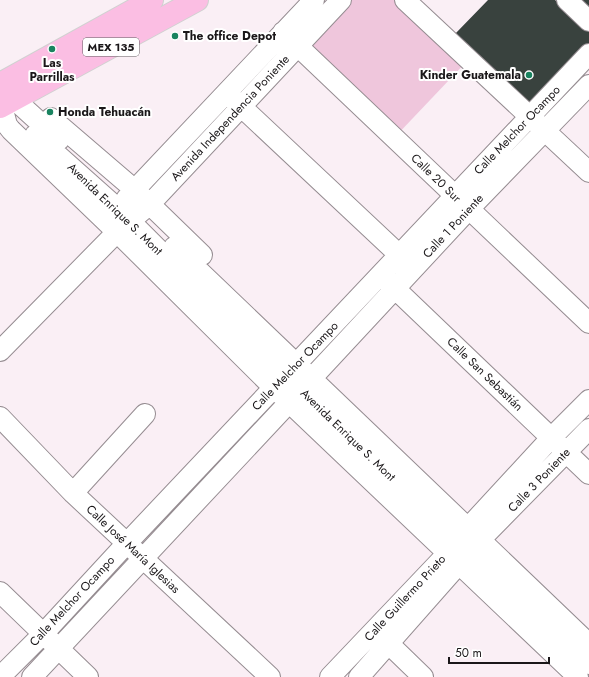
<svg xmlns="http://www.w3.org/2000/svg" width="589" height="677" viewBox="0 0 589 677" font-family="Jost,sans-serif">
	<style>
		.green { fill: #efc6dc }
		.building { fill: #39423e }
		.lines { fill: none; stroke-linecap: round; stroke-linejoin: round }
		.minor-casing { stroke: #958c91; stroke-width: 22 }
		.major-casing { stroke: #d1d1d1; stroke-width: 24 }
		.minor { stroke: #fff; stroke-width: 20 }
		.major { stroke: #fbbee3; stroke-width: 22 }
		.poi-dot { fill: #19835f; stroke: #fff; stroke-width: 1.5 }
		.labels { text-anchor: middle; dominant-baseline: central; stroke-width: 4; stroke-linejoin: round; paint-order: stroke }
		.shield { fill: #fff; stroke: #5f5d5e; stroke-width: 1 }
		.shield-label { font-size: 11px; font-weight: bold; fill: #1a1719 }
		.poi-label { font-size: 12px; font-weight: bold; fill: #1a1719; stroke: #fff; text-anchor: start }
		.street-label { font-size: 12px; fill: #1a1719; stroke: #fff }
	</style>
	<rect width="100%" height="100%" fill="#faeff5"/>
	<!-- green -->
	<path class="green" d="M341,0H405L469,59L394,138L298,46Z"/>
	<!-- building -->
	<path class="building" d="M488,0H555L589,32V45L530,105L455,34Z
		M581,0H589V8Z"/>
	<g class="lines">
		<!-- minor casing -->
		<g class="minor-casing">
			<path id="minor" d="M405,0L589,172
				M567,0L589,21
				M283,32L589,323
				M231,97L409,264
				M14,99L59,140
				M2,106L7,125L11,130L117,232L274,388L578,677
				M51,118L135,190L202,255
				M35,135L117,208L285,376L469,552L589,664
				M126,199L314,0
				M174,247L589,644
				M385,279L589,474
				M0,351L117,232L150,204L341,0
				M0,417L73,493L270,677
				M73,493L145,414
				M0,592L88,677
				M377,636L388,643L423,677
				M0,677L43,634L127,543L589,54
				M32,677L311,379L469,209L589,85
				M330,677L447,554L468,528L552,437L589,400
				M359,677L480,540L589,429"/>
		</g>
		<!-- major casing -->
		<g class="major-casing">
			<path id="major" d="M0,84L152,0
				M0,107L197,0"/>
		</g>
		<!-- minor -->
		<use href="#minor" class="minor"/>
		<!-- major -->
		<use href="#major" class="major"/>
	</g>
	<!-- markers -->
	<g class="poi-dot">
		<circle cx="175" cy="36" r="4"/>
		<circle cx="52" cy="49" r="4"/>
		<circle cx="529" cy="75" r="4"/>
		<circle cx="50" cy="112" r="4"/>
	</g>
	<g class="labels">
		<!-- shield labels -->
		<rect class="shield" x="83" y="38" width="56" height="18" rx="3"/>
		<g class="shield-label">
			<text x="111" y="47">MEX 135</text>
		</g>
		<!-- poi labels -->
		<g class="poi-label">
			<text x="183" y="36">The office Depot</text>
			<text x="52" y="63" text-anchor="middle">Las<tspan x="52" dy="14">Parrillas</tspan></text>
			<text x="521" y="75" text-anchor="end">Kinder Guatemala</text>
			<text x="58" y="112">Honda Tehuacán</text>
		</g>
		<!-- street labels -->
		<g class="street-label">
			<text transform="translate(230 118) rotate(-47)">Avenida Independencia Poniente</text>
			<text transform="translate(517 130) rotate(-46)">Calle Melchor Ocampo</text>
			<text transform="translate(436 178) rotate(44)">Calle 20 Sur</text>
			<text transform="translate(115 209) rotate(44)">Avenida Enrique S. Mont</text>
			<text transform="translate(453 226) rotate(-47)">Calle 1 Poniente</text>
			<text transform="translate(295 366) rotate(-46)">Calle Melchor Ocampo</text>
			<text transform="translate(485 374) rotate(44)">Calle San Sebastián</text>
			<text transform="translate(348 435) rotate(44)">Avenida Enrique S. Mont</text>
			<text transform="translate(539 480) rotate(-46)">Calle 3 Poniente</text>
			<text transform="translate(133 549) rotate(43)">Calle José María Iglesias</text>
			<text transform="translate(405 598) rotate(-47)">Calle Guillermo Prieto</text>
			<text transform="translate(72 601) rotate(-47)">Calle Melchor Ocampo</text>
		</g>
	</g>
	<!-- scale -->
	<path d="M449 657v6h100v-6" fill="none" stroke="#1a1719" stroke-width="2"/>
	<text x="455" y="657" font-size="12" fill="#1a1719" stroke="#ffffff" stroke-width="3" paint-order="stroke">50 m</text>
</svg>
